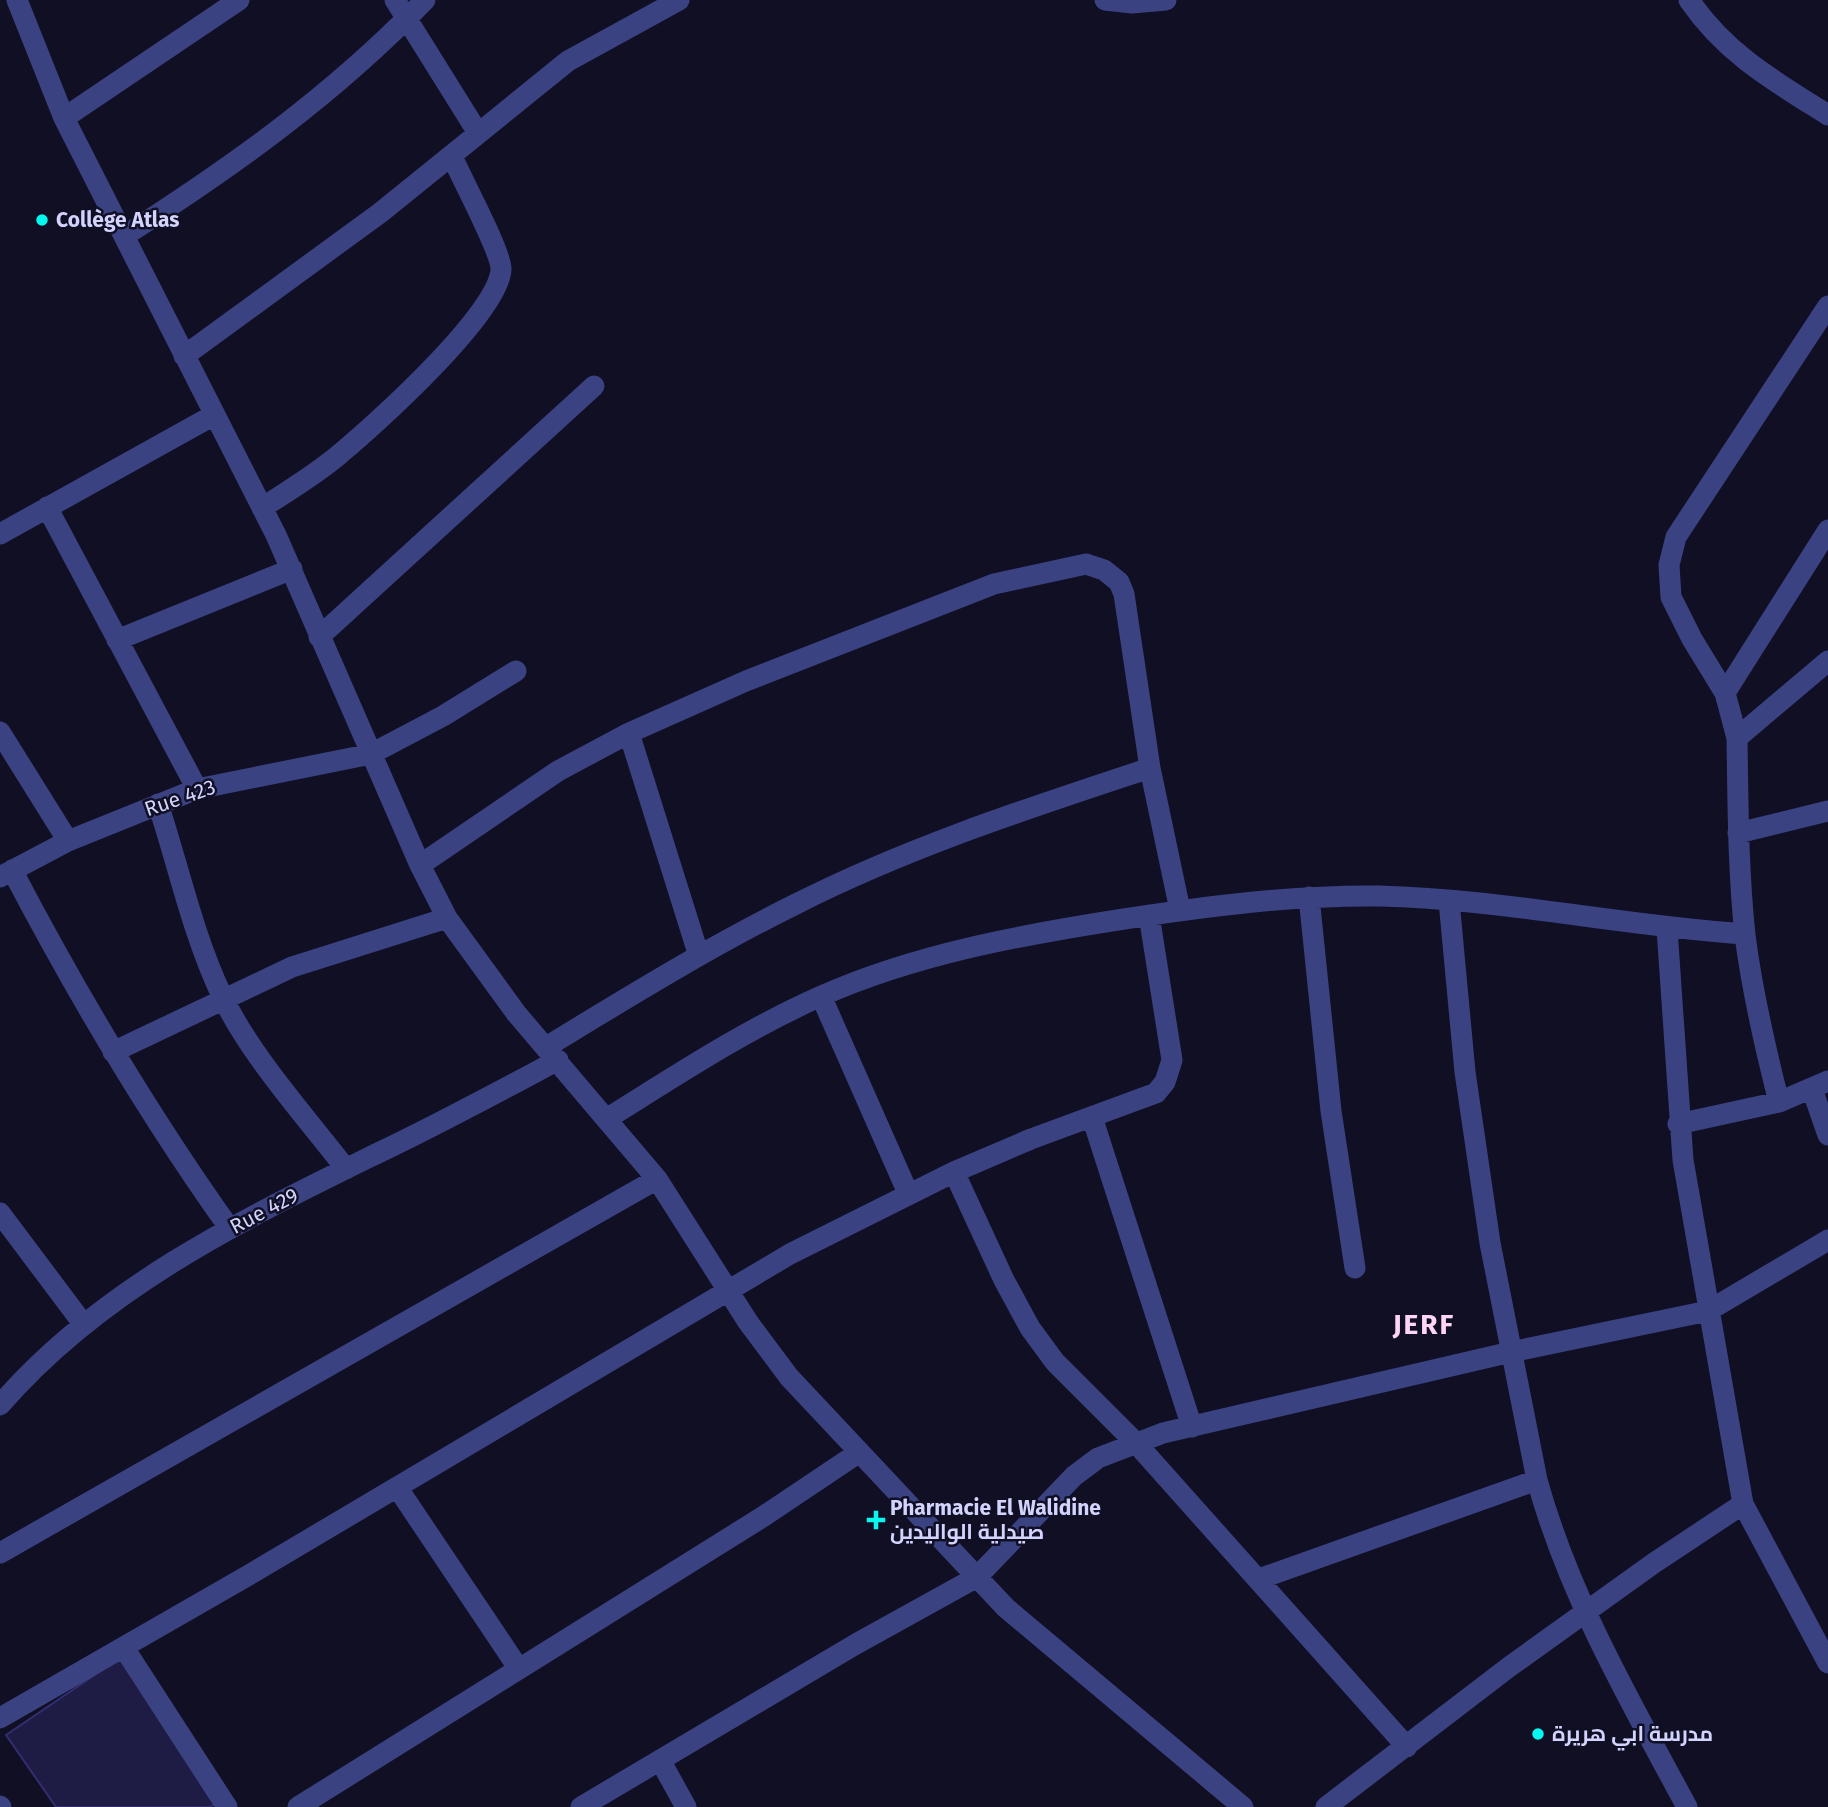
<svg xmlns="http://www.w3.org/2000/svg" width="1828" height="1807" viewBox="0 0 1828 1807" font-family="'Fira Sans',Cairo,sans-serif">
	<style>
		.building { fill: #1e1b45; stroke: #322e70; stroke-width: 2 }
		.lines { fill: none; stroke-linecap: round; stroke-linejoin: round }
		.minor { stroke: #3b4282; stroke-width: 21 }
		.poi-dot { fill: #04f8f0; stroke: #100f24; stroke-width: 2.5 }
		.labels { text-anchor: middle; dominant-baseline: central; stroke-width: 5; stroke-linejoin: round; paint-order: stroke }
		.poi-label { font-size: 21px; font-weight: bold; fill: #d3d4fe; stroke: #100f24; text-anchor: start }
		.street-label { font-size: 21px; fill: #d3d4fe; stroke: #100f24 }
		.district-label { font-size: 28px; font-weight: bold; letter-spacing: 2px; fill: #fed5f5; stroke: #100f24 }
	</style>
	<rect width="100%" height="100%" fill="#100f24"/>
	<!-- building -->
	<path class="building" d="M120,1658L218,1802L210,1807H56L6,1735Z"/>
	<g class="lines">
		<!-- minor -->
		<path class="minor" d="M17,0L64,118L276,535L420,865L447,918L516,1013L657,1179L748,1322L789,1377L1006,1608L1243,1807
			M395,0L478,133
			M1105,0L1132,3L1166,0
			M1689,0C1726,54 1774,81 1828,115
			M64,118L239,0
			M124,236C235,165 333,95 425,0
			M184,356L380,213L568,61L679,0
			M47,507L197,789
			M262,508C289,490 317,474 341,453C376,424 500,312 501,269C501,251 461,178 452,156
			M0,534L214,415
			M319,637L594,386
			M117,640L292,569
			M1725,693L1828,530
			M0,732L68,841
			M629,733L699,956
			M1737,738L1725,693L1692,639L1671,597L1669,565L1676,537L1828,306
			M158,804C179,868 193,935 222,996C250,1055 306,1117 346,1169
			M1738,833L1828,811
			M420,865L558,771L629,733L746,681L994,584L1086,564L1104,570L1119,582L1124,594L1150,768L1180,910
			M12,870C77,994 148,1114 230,1229
			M0,877L68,841L197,789L371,754L443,716L516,671
			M1309,897L1331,1111L1355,1268
			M1449,901L1465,1072L1490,1243L1537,1480C1569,1596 1630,1701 1687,1807
			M1667,929L1683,1160L1743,1504L1828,1663
			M821,996L908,1193
			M546,1047C627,998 709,947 794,905C908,847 1029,808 1150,768
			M113,1052L292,967L447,918
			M1812,1089L1828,1135
			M1779,1102C1765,1047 1752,991 1745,935C1738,869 1738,803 1737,738L1828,661
			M1092,1117L1192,1427
			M608,1118C677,1075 745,1030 819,997C915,954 1021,935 1124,919C1209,906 1293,895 1379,896C1502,899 1623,926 1745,934
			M1678,1124L1779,1102L1828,1081
			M954,1172L1004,1280L1030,1328L1055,1362L1136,1443L1407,1747
			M0,1213L84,1325
			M0,1405C101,1288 242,1220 378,1153C439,1124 498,1092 558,1060
			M397,1487L519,1669
			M0,1553L657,1179
			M1259,1579L1537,1480
			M124,1648L227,1807
			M0,1718L254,1572L790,1254L954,1172L1031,1139L1156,1093L1165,1082L1172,1060L1149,915
			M660,1760L686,1807
			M0,1806L1,1807
			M298,1807L764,1516L858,1453
			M581,1807L856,1644L977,1577L1074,1476L1098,1458L1163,1433L1511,1352L1708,1311L1828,1240
			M1326,1807L1509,1667L1654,1563L1743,1504"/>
	</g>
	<!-- markers -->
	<g class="poi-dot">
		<circle cx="42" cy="220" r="7"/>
		<path d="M872.5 1509.5h7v7h7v7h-7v7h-7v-7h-7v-7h7z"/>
		<circle cx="1538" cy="1734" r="7"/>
	</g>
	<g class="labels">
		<!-- poi labels -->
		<g class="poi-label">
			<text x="56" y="220">Collège Atlas</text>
			<text x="890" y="1508">Pharmacie El Walidine<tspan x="890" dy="24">صيدلية الواليدين</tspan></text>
			<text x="1552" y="1734">مدرسة ابي هريرة</text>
		</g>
		<!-- street labels -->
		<g class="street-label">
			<text transform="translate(180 798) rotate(-19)">Rue 423</text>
			<text transform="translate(264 1211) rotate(-28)">Rue 429</text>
		</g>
		<!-- district labels -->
		<g class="district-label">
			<text x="1424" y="1324">JERF</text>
		</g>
	</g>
</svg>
